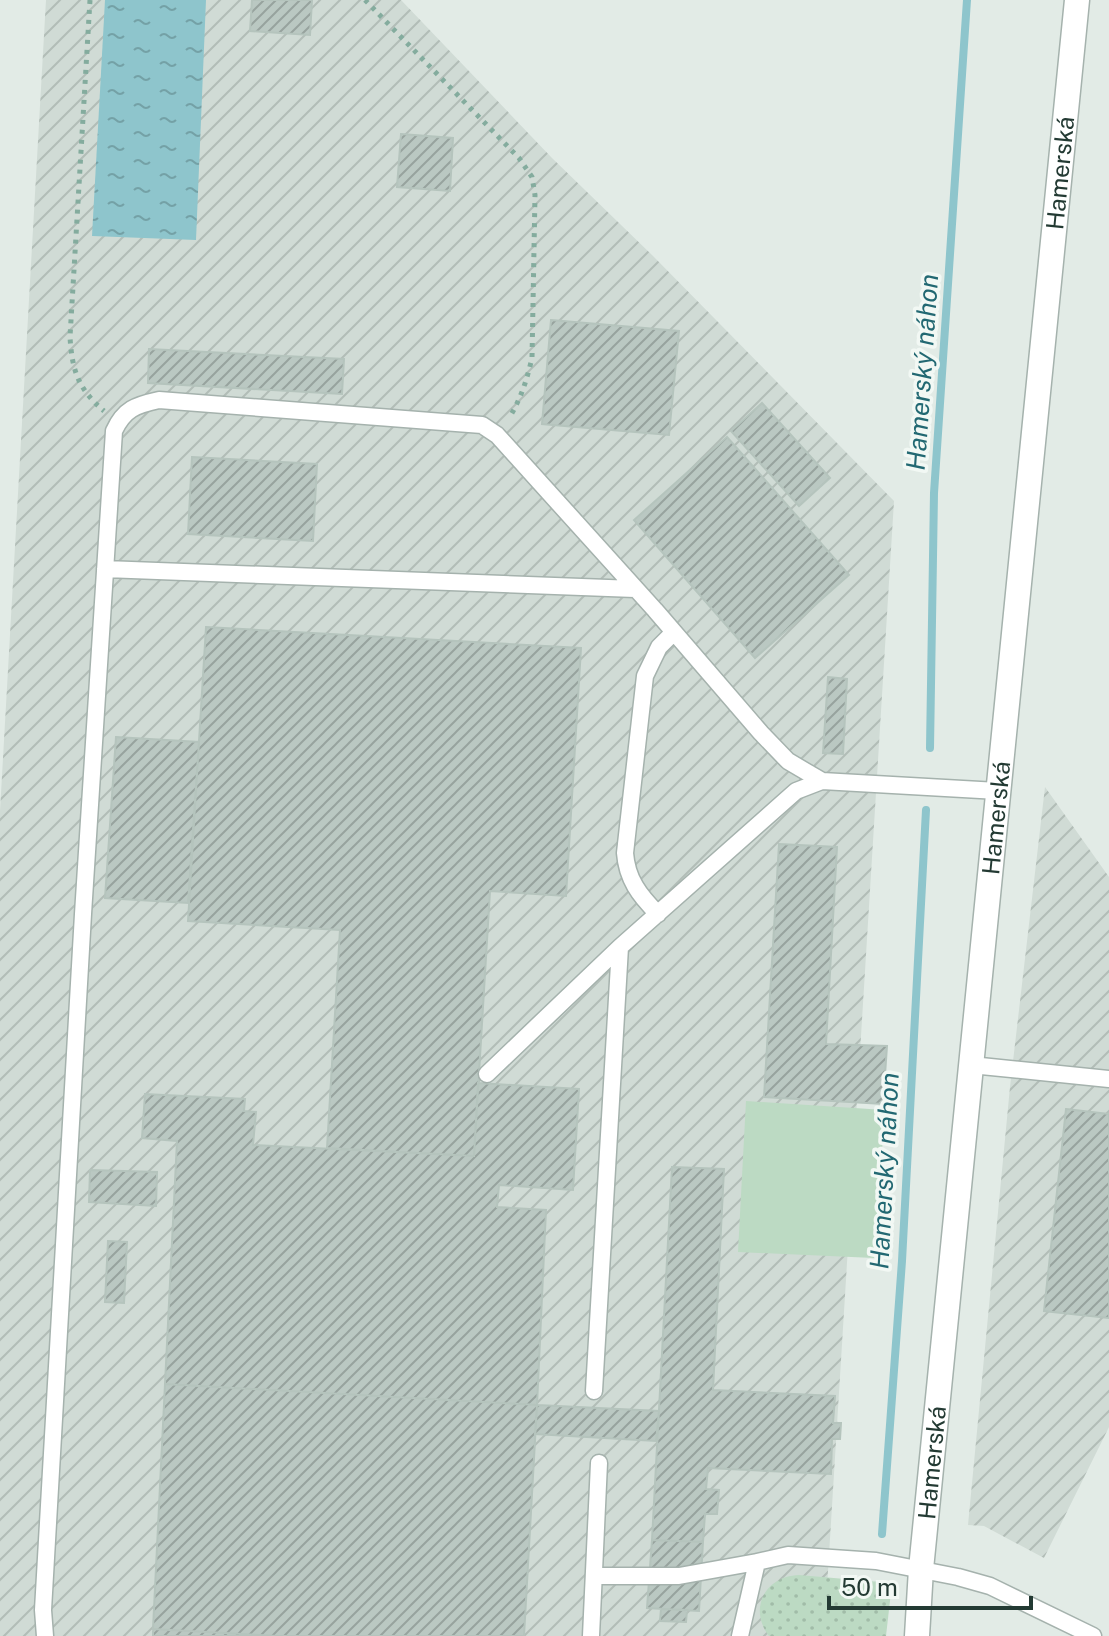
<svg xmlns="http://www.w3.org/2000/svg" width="1109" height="1636" viewBox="0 0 1109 1636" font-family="'Public Sans',sans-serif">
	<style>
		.industrial { fill: url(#industrial-furrows) }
		.grass { fill: url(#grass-dots) }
		.garden { fill: #bcdac3 }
		.water { fill: url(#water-ripples) }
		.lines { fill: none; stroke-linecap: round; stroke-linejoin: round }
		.stream { stroke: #8ec5cc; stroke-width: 8 }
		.building { fill: url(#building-hatch); stroke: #b5c4bd; stroke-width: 2 }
		.service-casing { stroke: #a5b2ad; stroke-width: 19 }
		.tertiary-casing { stroke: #a5b2ad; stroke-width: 27 }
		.path { stroke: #84ac9e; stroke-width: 5; stroke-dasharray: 4 6; stroke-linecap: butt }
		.service { stroke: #fff; stroke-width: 16 }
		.tertiary { stroke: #fff; stroke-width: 24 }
		.labels { text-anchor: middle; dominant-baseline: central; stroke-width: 7; stroke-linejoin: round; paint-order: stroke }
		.street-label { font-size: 24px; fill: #233a33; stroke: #f2f8f4 }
		.water-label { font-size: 26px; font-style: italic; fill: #226872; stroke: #f2f8f4 }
	</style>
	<defs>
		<pattern id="industrial-furrows" width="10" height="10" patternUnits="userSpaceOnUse" patternTransform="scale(2)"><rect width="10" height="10" fill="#d0dbd5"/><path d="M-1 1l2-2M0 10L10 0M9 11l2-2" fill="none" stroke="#b2bdb7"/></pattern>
		<pattern id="grass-dots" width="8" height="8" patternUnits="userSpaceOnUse" patternTransform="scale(2)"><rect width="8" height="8" fill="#bcdac3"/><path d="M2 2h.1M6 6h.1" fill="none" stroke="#a1bca8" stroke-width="1.8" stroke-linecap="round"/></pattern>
		<pattern id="water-ripples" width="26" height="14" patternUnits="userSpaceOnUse" patternTransform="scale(2)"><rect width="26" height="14" fill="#8ec5cc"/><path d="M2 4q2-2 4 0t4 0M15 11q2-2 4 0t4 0" fill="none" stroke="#74a1a6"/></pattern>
		<pattern id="building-hatch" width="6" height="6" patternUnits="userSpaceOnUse" patternTransform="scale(2)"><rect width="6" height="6" fill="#bac8c2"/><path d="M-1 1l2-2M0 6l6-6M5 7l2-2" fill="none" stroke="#97a39e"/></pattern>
	</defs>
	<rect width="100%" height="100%" fill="#e2ebe6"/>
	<!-- industrial -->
	<path class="industrial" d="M46,0H401L552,158L653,256L894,501L824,1636H0V811Z
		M1045,787L1109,877V1427L1044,1558L984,1526L968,1525L1010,1087Z"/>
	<!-- grass -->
	<path class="grass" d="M799,1575L880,1582L891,1592L886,1636H769C748,1609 765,1576 799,1575Z"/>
	<!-- garden -->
	<path class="garden" d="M746,1101L885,1110L874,1258L738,1252Z"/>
	<!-- water -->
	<path class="water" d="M105,0H206L196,240L92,236Z"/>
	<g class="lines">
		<!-- stream -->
		<path class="stream" d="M930,748L934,493L967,0
			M882,1534L902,1261L926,810"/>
	</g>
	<!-- building -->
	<path class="building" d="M252,0H312L310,35L250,31Z
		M401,134L453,138L450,191L397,187Z
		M551,320L679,331L669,435L542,424Z
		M149,349L344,359L342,394L148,383Z
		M762,403L830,478L799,506L731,431Z
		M727,437L849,575L755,658L634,520Z
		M192,457L317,464L313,541L188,534Z
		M206,627L581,648L566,896L490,891L474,1156L327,1148L340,930L188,921Z
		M828,677L847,679L843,754L823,753Z
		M116,737L199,742L188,903L105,898Z
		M779,844L837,847L826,1044L887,1046L883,1104L764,1097Z
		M478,1083L579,1089L573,1190L499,1185L497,1207L546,1210L537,1405L165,1384L177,1141L142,1138L145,1094L245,1099L244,1111L256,1112L253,1145L474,1156Z
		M1066,1109L1109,1114V1318L1044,1311Z
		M672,1167L724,1169L713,1390L835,1396L833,1423H841L840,1439H832L831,1474L708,1468L706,1489L719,1490L717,1514H705L703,1542L652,1540Z
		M90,1170L157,1172L156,1206L89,1202Z
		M108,1241L127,1242L124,1303L105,1302Z
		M165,1384L537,1405L524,1636H278L153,1629Z
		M537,1405L659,1411L656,1441L535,1434Z
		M652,1540L703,1542L699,1611L647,1608Z
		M661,1609L687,1610L686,1622L660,1621Z
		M153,1629L278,1636H153Z"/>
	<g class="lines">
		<!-- service casing -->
		<g class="service-casing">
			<path id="service" d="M105,569L635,589
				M658,914C639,895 627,879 625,853L645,676L659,647L674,632
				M971,1065L1109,1079
				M487,1074L620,947L796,791L822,781L998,791
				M594,1391L620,947
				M594,1576H679L757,1562
				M45,1636L43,1610L83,914L114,431C124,409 136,405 159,400L482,425L497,435L655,610L761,733L788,761L822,781
				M591,1636L599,1463
				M740,1636L757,1562L788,1555L876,1561L958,1577L990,1586L1093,1636"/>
		</g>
		<!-- tertiary casing -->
		<g class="tertiary-casing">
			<g id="tertiary">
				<path id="s1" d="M917,1636L921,1569L1077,0"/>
			</g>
		</g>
		<!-- path -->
		<path class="path" d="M90,0L70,337C72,370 78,389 104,411
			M365,0L519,158L532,177L535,195L532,358C527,379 521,399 509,418"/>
		<!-- service -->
		<use href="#service" class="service"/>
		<!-- tertiary -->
		<use href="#tertiary" class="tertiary"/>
	</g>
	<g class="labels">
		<!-- street labels -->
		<g class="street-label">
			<text stroke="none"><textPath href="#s1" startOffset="1470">Hamerská</textPath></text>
			<text stroke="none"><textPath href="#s1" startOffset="822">Hamerská</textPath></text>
			<text stroke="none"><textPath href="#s1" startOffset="174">Hamerská</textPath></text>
		</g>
		<!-- water labels -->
		<g class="water-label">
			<text transform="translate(922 372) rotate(-86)">Hamerský náhon</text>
			<text transform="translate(884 1171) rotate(-87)">Hamerský náhon</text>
		</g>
	</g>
	<!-- scale -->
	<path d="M829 1596v12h202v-12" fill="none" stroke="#233a33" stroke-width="4"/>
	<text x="841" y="1596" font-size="24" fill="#233a33" stroke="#f2f8f4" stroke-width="6" paint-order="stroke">50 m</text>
</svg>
